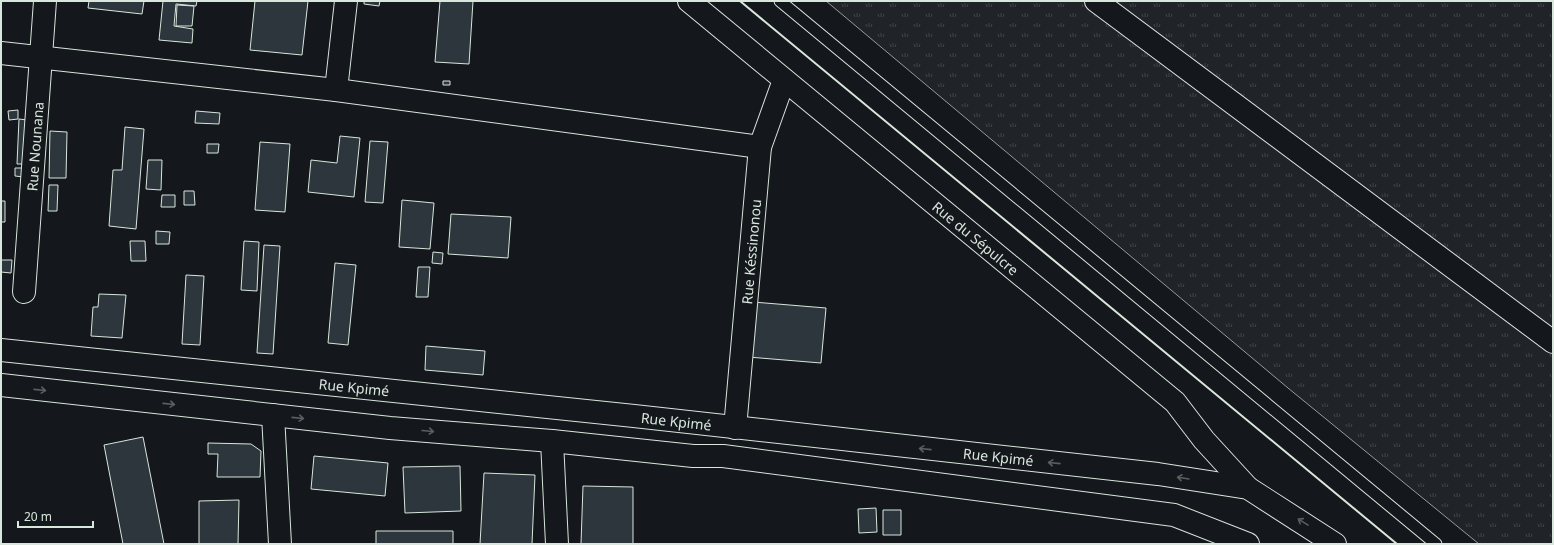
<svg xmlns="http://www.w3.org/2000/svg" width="1554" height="545" viewBox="0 0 1554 545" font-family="'Noto Sans',sans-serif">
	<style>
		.grass { fill: url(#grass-tufts); stroke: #939e99 }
		.building { fill: #2c363c; stroke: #d8e6dc }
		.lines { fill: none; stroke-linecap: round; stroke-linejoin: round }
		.service-casing { stroke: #d8e6dc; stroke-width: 13 }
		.minor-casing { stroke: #d8e6dc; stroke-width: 24 }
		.secondary-casing { stroke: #d8e6dc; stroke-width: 24 }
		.service { stroke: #14181c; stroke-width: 11 }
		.minor { stroke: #14181c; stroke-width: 22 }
		.secondary { stroke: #14181c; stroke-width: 22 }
		.wall { stroke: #d8e6dc; stroke-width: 2 }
		.oneway { stroke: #59605f }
		.labels { text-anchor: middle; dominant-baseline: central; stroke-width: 3; stroke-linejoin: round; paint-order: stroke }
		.street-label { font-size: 14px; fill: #d8e6dc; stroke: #14181c }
	</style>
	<defs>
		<pattern id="grass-tufts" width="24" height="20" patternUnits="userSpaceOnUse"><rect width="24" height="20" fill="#202428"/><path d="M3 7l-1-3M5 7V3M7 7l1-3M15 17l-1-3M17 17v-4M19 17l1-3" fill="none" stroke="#404447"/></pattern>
	</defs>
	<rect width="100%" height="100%" fill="#14181c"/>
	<!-- grass -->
	<path class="grass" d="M826,1H1553V544H1479L1288,388Z"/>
	<!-- building -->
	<path class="building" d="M89,1H144L142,14L88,8Z
		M163,1H197L196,6L176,4L174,26L193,29L192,43L159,40Z
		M255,1H308L302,55L250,50Z
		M364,1H380L379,6L364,4Z
		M440,1H473L469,64L435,62Z
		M177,5L194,6L192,26H176Z
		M443,81H450V85H443Z
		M18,110V119L9,120L8,111Z
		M196,111L220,113L219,124L195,123Z
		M19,119L27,120L25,164H17Z
		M125,127L144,129L136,229L109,226L113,170H122Z
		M50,131L67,132L66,178H49Z
		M340,136L360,138L354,197L308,192L311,160L337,163Z
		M370,141L388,142L383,203L365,202Z
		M260,142L290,144L285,212L255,210Z
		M207,144H219L218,153H207Z
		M148,160H162L161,190L146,189Z
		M15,168H24V177L15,176Z
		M49,185H58L57,211H48Z
		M184,191H194L195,205H184Z
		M162,195H175V207H161Z
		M402,200L434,203L430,249L399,247Z
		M1,201H5V222H1Z
		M451,214L511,217L508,258L448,254Z
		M156,231L170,232L169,244H156Z
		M130,241H145L146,261H131Z
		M244,241L259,242L257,291L241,290Z
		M264,245L280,246L273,354L257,353Z
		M433,252L443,253L442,264L432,263Z
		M1,260H12L11,273L1,272Z
		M335,263L356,265L348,345L328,343Z
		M418,267H430L428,297H416Z
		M186,275L204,276L200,345L182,344Z
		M99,294L126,295L122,338L91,336L93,307H98Z
		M753,302L826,308L821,363L748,357Z
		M426,346L485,351L483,375L425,370Z
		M143,437L164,544H123L104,445Z
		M208,443L251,444L261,451L260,477H217L218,454H208Z
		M314,456L388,463L385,496L311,489Z
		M460,466L461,511L405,513L403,467Z
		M484,473L535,475L532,544H480Z
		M583,486L633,487V544H581Z
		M239,500L238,544H199V501Z
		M876,508L877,532L859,533L858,509Z
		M883,510H901V535H883Z
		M376,531H453V544H376Z"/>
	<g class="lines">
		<!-- service casing -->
		<g class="service-casing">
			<path id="service" d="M780,1L1436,544"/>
		</g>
		<!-- minor casing -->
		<g class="minor-casing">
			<g id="minor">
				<path id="s1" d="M689,1L1175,402L1204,440L1248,488"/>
				<path d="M1096,1L1553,342"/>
				<path d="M1,53L336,90L760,147"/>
				<path d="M336,90L346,1"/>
				<path id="s2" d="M24,292L45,1"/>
				<path d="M273,415L280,544"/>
				<path id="s3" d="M735,428L760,147L784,80"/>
				<path d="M552,441L557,544"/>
			</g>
		</g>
		<!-- secondary casing -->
		<g class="secondary-casing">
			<g id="secondary">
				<path id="s4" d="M1,350L634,416L1158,474L1248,488L1335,544"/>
				<path d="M1,385L390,428L552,441L693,456H723L1174,515L1248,544"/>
			</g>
		</g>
		<!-- service -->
		<use href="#service" class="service"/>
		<!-- minor -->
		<use href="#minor" class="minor"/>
		<!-- secondary -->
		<use href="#secondary" class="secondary"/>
		<!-- wall -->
		<path class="wall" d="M740,1L1397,544"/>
	</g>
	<!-- one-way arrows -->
	<defs><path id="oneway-shaft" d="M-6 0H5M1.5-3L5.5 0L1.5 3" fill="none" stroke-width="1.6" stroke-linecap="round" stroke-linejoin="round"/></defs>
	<g class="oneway">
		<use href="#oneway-shaft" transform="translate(40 390) rotate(6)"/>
		<use href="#oneway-shaft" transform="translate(169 404) rotate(6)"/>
		<use href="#oneway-shaft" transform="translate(298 418) rotate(6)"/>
		<use href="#oneway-shaft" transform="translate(428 431) rotate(5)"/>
		<use href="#oneway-shaft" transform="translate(925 449) rotate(-174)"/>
		<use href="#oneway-shaft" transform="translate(1054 463) rotate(-174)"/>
		<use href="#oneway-shaft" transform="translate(1183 478) rotate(-171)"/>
		<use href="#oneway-shaft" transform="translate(1303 522) rotate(-148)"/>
	</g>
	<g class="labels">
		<!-- street labels -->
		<g class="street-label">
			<text stroke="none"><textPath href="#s2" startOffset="146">Rue Nounana</textPath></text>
			<text stroke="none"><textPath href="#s1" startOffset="372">Rue du Sépulcre</textPath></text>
			<text stroke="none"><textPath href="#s3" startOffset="177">Rue Késsinonou</textPath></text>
			<text stroke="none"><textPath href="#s4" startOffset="355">Rue Kpimé</textPath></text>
			<text stroke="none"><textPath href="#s4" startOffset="679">Rue Kpimé</textPath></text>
			<text stroke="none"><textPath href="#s4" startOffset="1003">Rue Kpimé</textPath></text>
		</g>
	</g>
	<!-- border -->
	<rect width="1554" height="545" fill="none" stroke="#d8e6dc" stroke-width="4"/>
	<!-- scale -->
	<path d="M18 521v6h75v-6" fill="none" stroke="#d8e6dc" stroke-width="2"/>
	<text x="24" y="521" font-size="12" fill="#d8e6dc" stroke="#14181c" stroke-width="3" paint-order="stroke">20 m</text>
</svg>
